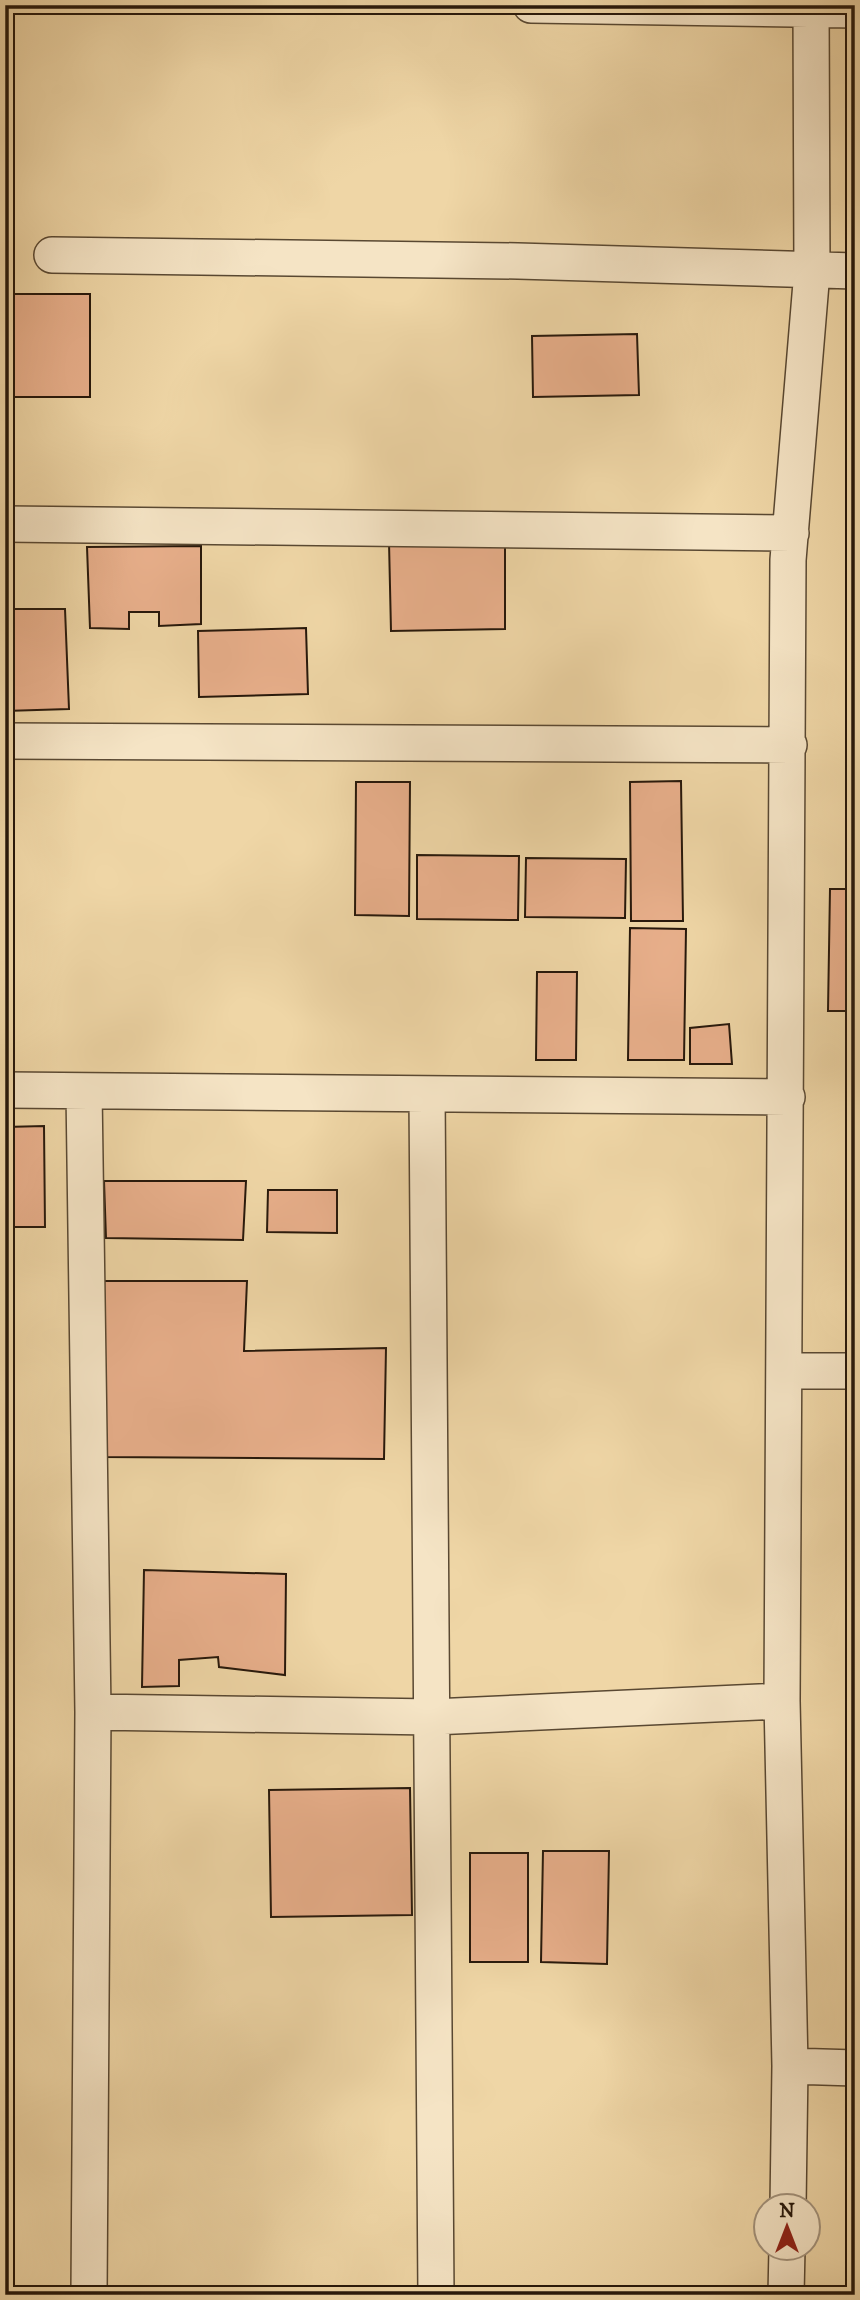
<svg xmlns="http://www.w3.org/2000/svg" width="860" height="2300" viewBox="0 0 860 2300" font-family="'IM FELL DW Pica',serif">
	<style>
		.building { fill: #e8af8b; stroke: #27180b; stroke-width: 2 }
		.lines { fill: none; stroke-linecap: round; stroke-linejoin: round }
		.street-casing { stroke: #594832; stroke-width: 38 }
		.street { stroke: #f5e4c5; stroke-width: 35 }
	</style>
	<rect width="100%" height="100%" fill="#efd6a6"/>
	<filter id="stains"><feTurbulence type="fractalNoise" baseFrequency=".00286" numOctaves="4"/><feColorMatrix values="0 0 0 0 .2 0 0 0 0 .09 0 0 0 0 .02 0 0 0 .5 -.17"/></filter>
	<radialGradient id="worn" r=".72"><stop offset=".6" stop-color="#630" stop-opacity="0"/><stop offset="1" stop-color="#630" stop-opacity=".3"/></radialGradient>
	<!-- building -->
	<path class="building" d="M5,294H90V397H5Z
		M637,334L639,395L533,397L532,336Z
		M389,542H505V629L391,631Z
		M201,546V624L159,626V612H129V629L90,628L87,547Z
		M852,592H855L854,763Z
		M5,609H65L69,709L5,711Z
		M306,628L308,694L199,697L198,631Z
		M681,781L683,921H631L630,782Z
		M356,782H410L409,916L355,915Z
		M417,855L519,856L518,920L417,919Z
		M526,858L626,859L625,918L525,917Z
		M830,889H855V1011H828Z
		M630,928L686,929L684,1060H628Z
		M537,972H577L576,1060H536Z
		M729,1024L732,1064H690V1028Z
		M44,1126L45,1227H5V1127Z
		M104,1181H246L243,1240L106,1238Z
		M268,1190H337V1233L267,1232Z
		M103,1281H247L244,1351L386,1348L384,1459L101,1457Z
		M144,1570L286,1574L285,1675L219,1667L218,1657L179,1660V1686L142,1687Z
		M410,1788L412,1915L271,1917L269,1790Z
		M543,1851H609L607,1964L541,1962Z
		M470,1853H528V1962H470Z"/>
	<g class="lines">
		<!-- street casing -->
		<g class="street-casing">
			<path id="street" d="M531,5L855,10
				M52,255L518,261L855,271
				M5,524L791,533
				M5,741L789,745
				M5,1090L787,1097
				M84,1091L93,1712L89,2295
				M427,1094L436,2295
				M784,1371H855
				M93,1712L433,1717L782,1701
				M790,2066L855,2068
				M788,2206L790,2066L782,1701L788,560L812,271L811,5
				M786,2295L787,2248"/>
		</g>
		<!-- street -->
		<use href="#street" class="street"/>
	</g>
	<!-- margin -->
	<rect width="860" height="2300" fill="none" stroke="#efd6a6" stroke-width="28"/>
	<rect x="7" y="7" width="846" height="2286" fill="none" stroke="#27180b" stroke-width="3.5"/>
	<rect x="14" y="14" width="832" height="2272" fill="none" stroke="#27180b" stroke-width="2"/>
	<!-- north arrow -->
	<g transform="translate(787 2227)"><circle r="33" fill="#f5e4c5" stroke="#a3927b" stroke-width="2"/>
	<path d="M0-5L12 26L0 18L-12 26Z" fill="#8f2418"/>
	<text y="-10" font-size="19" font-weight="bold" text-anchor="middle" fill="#27180b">N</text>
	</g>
	<rect width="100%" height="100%" filter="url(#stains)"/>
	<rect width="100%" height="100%" fill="url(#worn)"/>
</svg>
